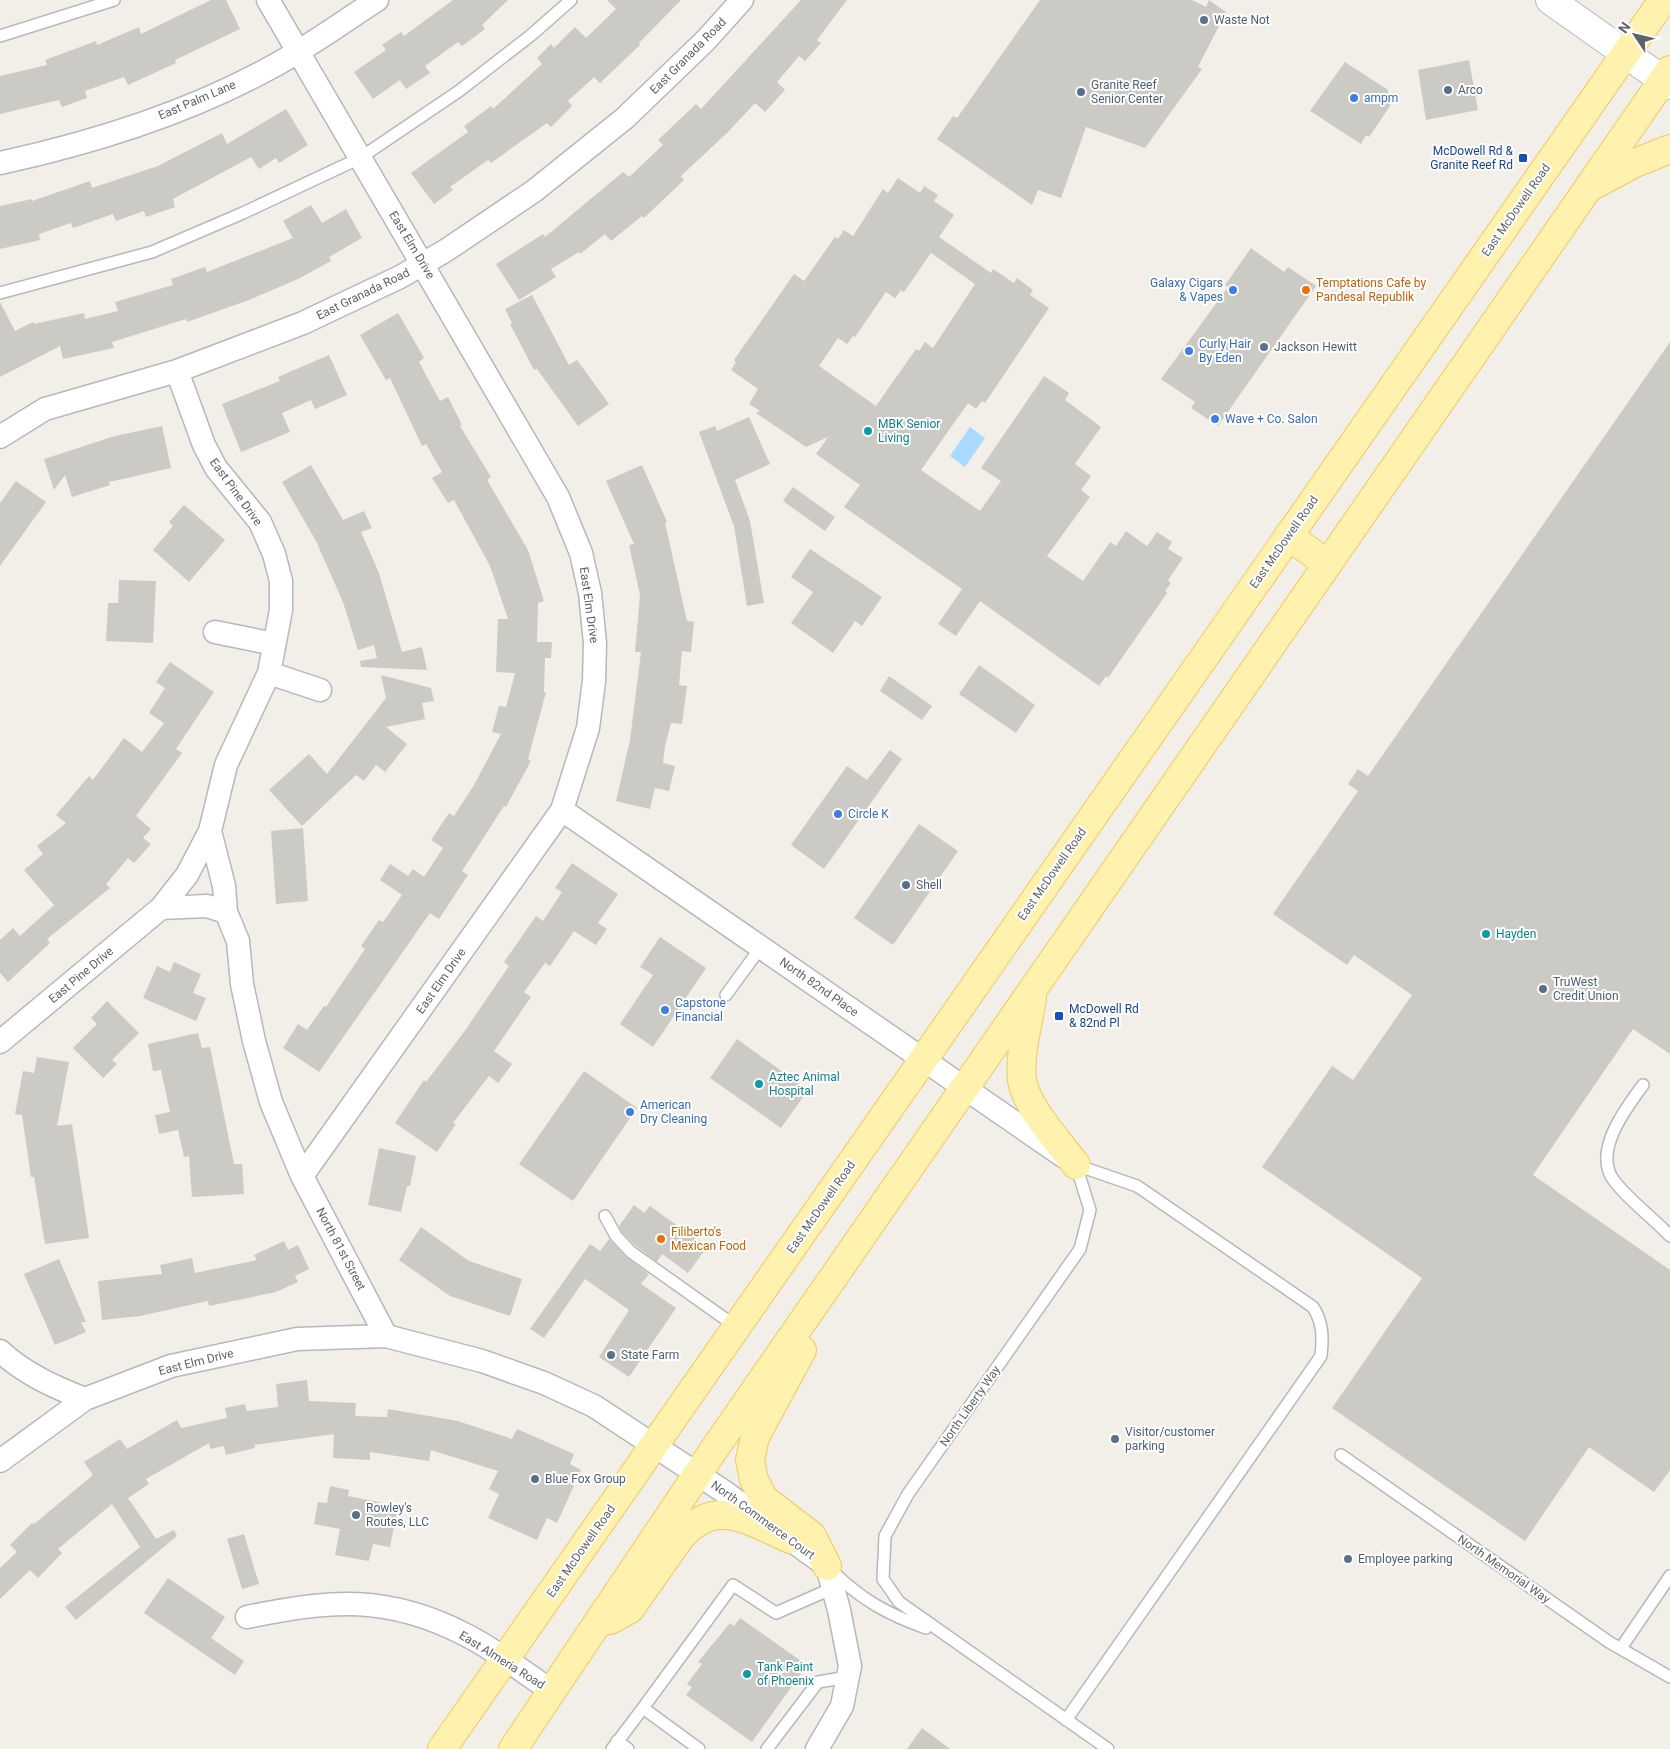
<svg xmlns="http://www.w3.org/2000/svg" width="1670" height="1749" viewBox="0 0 1670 1749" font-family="Roboto,sans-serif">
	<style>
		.water { fill: #aadaff }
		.building { fill: #cccac5; fill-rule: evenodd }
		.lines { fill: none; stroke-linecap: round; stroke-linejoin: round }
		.lane-casing { stroke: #b5b8bc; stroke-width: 14 }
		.street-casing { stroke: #b5b8bc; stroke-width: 25 }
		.secondary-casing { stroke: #b6babf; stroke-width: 30 }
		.primary-casing { stroke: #f2c960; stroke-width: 30 }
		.lane { stroke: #fff; stroke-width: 11 }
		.street { stroke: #fff; stroke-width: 22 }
		.secondary { stroke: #fff; stroke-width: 28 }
		.primary { stroke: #fff2af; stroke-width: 28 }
		.service-dot { fill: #5c6f8a; stroke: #fff; stroke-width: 2 }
		.shop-dot { fill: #3f7fe0; stroke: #fff; stroke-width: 2 }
		.transit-dot { fill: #1a4fb4; stroke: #fff; stroke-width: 2 }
		.food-dot { fill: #e8710a; stroke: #fff; stroke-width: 2 }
		.culture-dot { fill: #0f9aa8; stroke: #fff; stroke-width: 2 }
		.labels { text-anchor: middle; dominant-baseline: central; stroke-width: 4; stroke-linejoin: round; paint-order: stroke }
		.service-label { font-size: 12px; fill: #4e5e75; stroke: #fff; text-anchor: start }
		.street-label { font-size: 12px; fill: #5f6368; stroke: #fff }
		.shop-label { font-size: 12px; fill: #366cbe; stroke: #fff; text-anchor: start }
		.transit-label { font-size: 12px; fill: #164399; stroke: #fff; text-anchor: end }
		.food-label { font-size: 12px; fill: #c56008; stroke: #fff; text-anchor: start }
		.culture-label { font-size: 12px; fill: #0d838f; stroke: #fff; text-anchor: start }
	</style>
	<rect width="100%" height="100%" fill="#f1efe8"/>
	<!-- water -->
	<path class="water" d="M970,427L985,438L965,467L950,456Z"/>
	<!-- building -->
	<path class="building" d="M211,0H226L240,29L175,60L176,63L128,85L124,77L85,91L87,98L62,107L59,100L0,114V76L47,65L45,60L96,41L97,45L139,27L141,34Z
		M453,0H508L482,25L485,29L462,46L458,42L425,66L430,73L406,89L400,80L373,99L354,72L386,50L382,45L401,32L404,36Z
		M607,0H681L639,43L640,45L600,83L594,77L568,101L572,106L551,127L547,123L491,163L488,160L450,187L453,190L434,204L411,173L468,132L464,126L491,106L493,109L542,64L537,58L551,44L554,48L575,27L586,38L616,9Z
		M801,0H847L817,40L821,43L805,61L799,56L777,82L785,90L765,112L755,103L728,132L681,176L684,180L644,218L642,216L611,241L605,234L580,254L579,252L551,269L556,277L519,300L496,264L543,234L545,237L623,172L629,177L663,145L658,140L696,104L701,109Z
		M1040,0H1192L1206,7L1209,0L1226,12L1198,67L1202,69L1145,148L1086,127L1061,198L1038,190L1032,205L937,139L953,116L957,118Z
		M1469,60L1478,110L1426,120L1418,70Z
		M1345,62L1388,90L1390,106L1369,137L1366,135L1361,144L1310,111Z
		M286,109L308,145L279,163L276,158L259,169L251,157L173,199L175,207L146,217L144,211L116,221L113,214L73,228L71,223L39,234L40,240L0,249V206L32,199V201L90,181L92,188L158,166L222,133L227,144Z
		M898,178L920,193L924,186L938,195L934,201L954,215L939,237L991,273L993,269L1014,283L1017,278L1033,290L1030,295L1049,308L985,403L982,401L976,409L968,403L921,470L980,511L1001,481L981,468L1044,376L1069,393L1065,400L1101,427L1075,464L1091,476L1081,490L1090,497L1047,556L1083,581L1110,542L1116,546L1126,531L1147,546L1157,532L1172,542L1168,549L1183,558L1168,580L1171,583L1165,591L1167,593L1108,678L1106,676L1099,686L980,601L956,636L938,624L962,589L844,507L860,485L816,454L828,437L806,447L756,413L760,411L749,404L758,389L731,370L736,362L734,360L794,274L804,281L835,237L838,239L844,230L853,236L883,189L888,193ZM931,253L975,284L933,348L925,342L919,351L916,349L876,406L819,366L838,338L847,344L853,336L855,337L886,292L895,298L901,290L904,292Z
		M311,205L322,223L346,209L362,238L329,257L331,261L298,279L249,300L187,322L186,319L112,342L114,348L63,359L60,346L0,377V302L15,331L33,322L34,324L84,313L85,319L118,311L115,302L173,285L171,279L205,267L207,272L293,238L283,221Z
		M1251,248L1284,272L1288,267L1316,286L1218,426L1191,408L1195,402L1161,379L1228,287L1225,285Z
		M532,295L569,365L577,360L609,404L578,426L537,369L534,370L510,324L512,323L505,309Z
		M398,313L424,358L419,362L440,401L448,397L462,425L460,426L491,477L487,480L528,550L544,601L538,603L537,642H552L551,658H545L544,692H546L528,759L531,761L506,807L504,806L462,871L468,875L439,919L430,913L319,1072L283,1048L298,1024L307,1030L324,1006L326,1007L365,949L361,946L379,920L383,922L402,895L380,880L390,864L408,876L413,869L424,877L443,848L431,840L449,813L454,816L474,785L501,734L492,732L499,706L506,707L515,673L496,672L498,619H508L490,566L454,500L448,503L432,478L442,472L426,444L422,446L390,378L386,380L360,335Z
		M1670,342V1054L1633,1029L1533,1175L1670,1270V1470L1654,1492L1589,1447L1525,1541L1332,1408L1422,1278L1262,1167L1332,1066L1353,1080L1412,995L1354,955L1347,965L1273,914L1358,791L1348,784L1358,769L1368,776Z
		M329,355L347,395L315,409L311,400L282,413L290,432L241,452L222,404L280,381L278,377Z
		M749,417L770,464L735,480L750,521L764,603L747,606L734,526L699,432L715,426L717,431Z
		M162,426L171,468L109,482L110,485L72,497L65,475L54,490L44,459L115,436Z
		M311,465L343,520L364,511L372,528L361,532L379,573L402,652L422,647L427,670L361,667L360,661L377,658L374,645L358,650L343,602L316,541L282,482Z
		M642,465L667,522L665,523L687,621L694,622L691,652L682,651L679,685L687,686L682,724L671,723L665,746L663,763L675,766L669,791L655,788L650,809L616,801L630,740L641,652H635L640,595L629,545L634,544L606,481Z
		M16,481L46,502L0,566V503Z
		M793,487L835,517L825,531L783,501Z
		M184,505L225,540L189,582L153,550L173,526L169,522Z
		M810,549L882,597L862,626L855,621L833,653L791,623L813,592L791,577Z
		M119,580L156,581L153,643L106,641L108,603H118Z
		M170,662L214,692L176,749L182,753L136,816L151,829L143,838L151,844L134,863L128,858L106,884L110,888L47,939L50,943L8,982L0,973V940L13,928L20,936L54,905L24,870L43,854L37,846L66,823L56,815L89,776L93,780L124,738L142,752L164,723L149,713L165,688L156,682Z
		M979,665L1035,705L1016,733L959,694Z
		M381,675L431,688L434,701L422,703L425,719L386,727L407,744L385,772L376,765L364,781L356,775L302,826L269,790L309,754L327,774L386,698Z
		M889,676L932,706L922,720L880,691Z
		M890,750L902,759L824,869L791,845L847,766L867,780Z
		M919,824L958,851L893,945L854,918Z
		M303,828L308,901L276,904L271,831Z
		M572,863L618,894L598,923L607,929L596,945L574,931L550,966L545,963L524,992L531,997L494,1051L512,1064L498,1083L489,1076L453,1123L456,1124L437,1152L395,1123L424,1080L426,1082L464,1032L509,966L504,962L536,916L543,921L562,892L555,888Z
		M660,937L706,968L653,1047L620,1024L653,975L640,967Z
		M174,962L201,974L193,993L206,998L196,1021L143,998L157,966L170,972Z
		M107,1001L139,1033L112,1060L117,1064L103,1078L73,1048L97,1024L91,1018Z
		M198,1033L202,1048L210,1047L234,1164H242L244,1194L192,1197L189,1156L184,1157L178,1130L159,1134L155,1115L170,1112L161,1070L153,1071L148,1044Z
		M737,1039L808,1090L781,1128L710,1078Z
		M37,1057L69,1062L57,1126L72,1124L89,1238L45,1244L34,1177H31L22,1115L15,1114L23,1071L34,1073Z
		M584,1071L637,1108L573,1201L519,1164Z
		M379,1148L416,1156L410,1186H407L401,1212L368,1205Z
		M634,1205L644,1213L650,1206L707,1247L688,1273L662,1254L657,1262L636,1246L622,1232L619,1226Z
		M421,1227L469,1261L522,1279L510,1316L450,1296L399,1260Z
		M609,1239L626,1257L649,1274L641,1284L676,1308L629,1377L599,1357L629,1310L585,1279L544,1338L530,1329L590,1244L600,1251Z
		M284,1241L288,1250L298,1245L309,1269L295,1276L298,1282L276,1292L209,1306L208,1301L140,1316L102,1320L98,1281L162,1274L160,1265L192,1258L195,1273L257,1260L254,1255Z
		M59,1259L86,1322H81L86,1332L55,1345L24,1274Z
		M307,1380L309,1401L356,1403L355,1416L387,1417L388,1409L458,1421L512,1439L517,1429L574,1454L570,1464L581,1470L557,1523L547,1518L537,1540L488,1518L499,1494L489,1489L498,1471L431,1450L429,1461L370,1452V1460L333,1458L334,1434L254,1445L255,1448L226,1455L224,1446L210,1449L209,1443L146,1479L149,1484L128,1498L156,1539L174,1530L177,1536L76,1620L65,1607L140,1547L112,1504L58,1549L62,1553L38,1578L30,1570L0,1599V1568L17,1552L10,1545L32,1523L34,1524L93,1475L84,1462L120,1439L127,1449L177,1420L181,1428L227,1418L225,1408L245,1404L247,1411L278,1407L276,1384Z
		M330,1486L349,1490L348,1496L398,1506L390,1547L373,1544L369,1561L335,1555L340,1529L314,1524L318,1502L327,1503Z
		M244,1534L259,1584L242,1589L227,1539Z
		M168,1578L225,1617L211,1638L244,1661L235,1675L144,1613Z
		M740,1618L807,1665L752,1742L686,1695L692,1687L687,1684L702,1664L698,1662L730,1623L734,1626Z
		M922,1728L950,1749H907Z"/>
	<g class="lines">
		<!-- lane casing -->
		<g class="lane-casing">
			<path id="lane" d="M0,36L114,0
				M0,293L152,252L243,213L360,158L459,91L530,36L571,0
				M726,995L761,947
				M1643,1085C1626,1108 1591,1153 1615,1182C1630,1201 1653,1218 1670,1236
				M1076,1165L1090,1210L1080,1249L908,1494L885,1536L883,1579L899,1602L1108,1749
				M605,1216L616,1236L631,1252L738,1328
				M1341,1455L1609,1642L1670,1677
				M832,1571C862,1600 887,1614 926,1628
				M1621,1648L1670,1576
				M1066,1720L1321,1356C1323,1337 1323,1323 1313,1307L1137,1186L1076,1165
				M617,1741L628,1749
				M612,1749L643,1708
				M699,1749L643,1708L733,1585L776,1613L833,1588
				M767,1749L818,1682L848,1677"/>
		</g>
		<!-- street casing -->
		<g class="street-casing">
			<path id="street" d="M268,0L558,497L581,553L590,593L595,643L594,681L588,728L562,810L302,1176
				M0,163C92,143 185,114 268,69C306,49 341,23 377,0
				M0,437L45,409L177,371L303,323L400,277L445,251L534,191L625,118L706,40L742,0
				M215,632L274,644
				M269,673L320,690
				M562,810L1063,1156
				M210,831L224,886L226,912L238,941L242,984L254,1041L271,1102L302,1176L386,1336L482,1361L544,1383L594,1406L723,1491L827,1566L839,1610L850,1666L842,1706L817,1749
				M161,908L207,906L226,912
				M0,1042L161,908L187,875L210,831L226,765L269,673L281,610V581L274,554L260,522L216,468L204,445L177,371
				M0,1351C25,1374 54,1387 85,1399
				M0,1461L85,1399L171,1366L297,1339L386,1336
				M247,1617C331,1600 387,1594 466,1635C496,1650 524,1673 552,1691"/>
		</g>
		<!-- secondary casing -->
		<g class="secondary-casing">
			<path id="secondary" d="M1550,0L1670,85"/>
		</g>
		<!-- primary casing -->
		<g class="primary-casing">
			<path id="primary" d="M1592,186L1635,163L1670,149
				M1288,536L1328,564
				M1032,999C1028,1025 1019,1054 1022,1080C1026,1107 1060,1143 1076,1165
				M802,1350L755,1437L750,1460L754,1480L764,1499L812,1536L827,1566
				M610,1620L630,1609L680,1538C715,1496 749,1521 790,1539
				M442,1749L1663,0
				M513,1749L713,1451L1670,70"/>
		</g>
		<!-- lane -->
		<use href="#lane" class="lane"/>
		<!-- street -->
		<use href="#street" class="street"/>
		<!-- secondary -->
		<use href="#secondary" class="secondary"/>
		<!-- primary -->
		<use href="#primary" class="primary"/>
	</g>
	<!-- markers -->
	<g class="service-dot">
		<circle cx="1204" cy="20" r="5"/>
		<circle cx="1448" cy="90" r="5"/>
		<circle cx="1081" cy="92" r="5"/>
		<circle cx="1264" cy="347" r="5"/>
		<circle cx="906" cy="885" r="5"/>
		<circle cx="1543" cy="989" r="5"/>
		<circle cx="611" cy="1355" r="5"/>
		<circle cx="1115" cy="1439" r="5"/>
		<circle cx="535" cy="1479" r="5"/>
		<circle cx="356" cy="1515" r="5"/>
		<circle cx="1348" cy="1559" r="5"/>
	</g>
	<g class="shop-dot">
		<circle cx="1354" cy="98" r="5"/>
		<circle cx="1233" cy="290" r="5"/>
		<circle cx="1189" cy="351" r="5"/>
		<circle cx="1215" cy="419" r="5"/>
		<circle cx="838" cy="814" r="5"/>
		<circle cx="665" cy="1010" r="5"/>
		<circle cx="630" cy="1112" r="5"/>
	</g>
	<g class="transit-dot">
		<rect x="1518" y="153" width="10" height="10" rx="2.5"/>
		<rect x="1054" y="1011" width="10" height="10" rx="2.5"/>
	</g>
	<g class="food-dot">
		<circle cx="1306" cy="290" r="5"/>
		<circle cx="661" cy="1239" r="5"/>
	</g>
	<g class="culture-dot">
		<circle cx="868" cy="431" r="5"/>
		<circle cx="1486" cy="934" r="5"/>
		<circle cx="759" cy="1084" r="5"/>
		<circle cx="747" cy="1674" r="5"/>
	</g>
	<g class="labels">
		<!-- service labels -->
		<g class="service-label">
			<text x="1214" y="20">Waste Not</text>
			<text x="1091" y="85">Granite Reef<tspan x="1091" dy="14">Senior Center</tspan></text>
			<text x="1458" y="90">Arco</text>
			<text x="1274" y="347">Jackson Hewitt</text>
			<text x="916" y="885">Shell</text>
			<text x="1553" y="982">TruWest<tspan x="1553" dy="14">Credit Union</tspan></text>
			<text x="621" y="1355">State Farm</text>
			<text x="1125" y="1432">Visitor/customer<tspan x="1125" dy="14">parking</tspan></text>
			<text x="545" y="1479">Blue Fox Group</text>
			<text x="366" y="1508">Rowley's<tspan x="366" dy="14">Routes, LLC</tspan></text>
			<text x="1358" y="1559">Employee parking</text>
		</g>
		<!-- street labels -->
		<g class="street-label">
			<text transform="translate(688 56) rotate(-45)">East Granada Road</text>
			<text transform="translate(197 100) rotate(-23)">East Palm Lane</text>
			<text transform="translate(1516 210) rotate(-55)">East McDowell Road</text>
			<text transform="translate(412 245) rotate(59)">East Elm Drive</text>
			<text transform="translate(363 294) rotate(-26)">East Granada Road</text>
			<text transform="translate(236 492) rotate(54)">East Pine Drive</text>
			<text transform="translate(1284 542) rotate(-55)">East McDowell Road</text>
			<text transform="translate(589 605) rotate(82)">East Elm Drive</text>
			<text transform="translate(1052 874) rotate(-55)">East McDowell Road</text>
			<text transform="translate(81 975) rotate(-40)">East Pine Drive</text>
			<text transform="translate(441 981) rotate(-55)">East Elm Drive</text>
			<text transform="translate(819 987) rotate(35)">North 82nd Place</text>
			<text transform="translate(821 1207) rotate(-55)">East McDowell Road</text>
			<text transform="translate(341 1249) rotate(62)">North 81st Street</text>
			<text transform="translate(196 1362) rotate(-14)">East Elm Drive</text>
			<text transform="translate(970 1406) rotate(-55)">North Liberty Way</text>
			<text transform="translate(763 1520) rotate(36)">North Commerce Court</text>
			<text transform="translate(581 1551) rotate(-55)">East McDowell Road</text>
			<text transform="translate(1504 1569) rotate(35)">North Memorial Way</text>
			<text transform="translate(502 1660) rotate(32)">East Almeria Road</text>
		</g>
		<!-- shop labels -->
		<g class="shop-label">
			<text x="1364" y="98">ampm</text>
			<text x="1223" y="283" text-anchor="end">Galaxy Cigars<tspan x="1223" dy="14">&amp; Vapes</tspan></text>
			<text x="1199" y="344">Curly Hair<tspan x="1199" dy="14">By Eden</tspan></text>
			<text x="1225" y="419">Wave + Co. Salon</text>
			<text x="848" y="814">Circle K</text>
			<text x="675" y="1003">Capstone<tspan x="675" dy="14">Financial</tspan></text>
			<text x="640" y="1105">American<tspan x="640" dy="14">Dry Cleaning</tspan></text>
		</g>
		<!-- transit labels -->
		<g class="transit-label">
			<text x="1513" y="151">McDowell Rd &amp;<tspan x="1513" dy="14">Granite Reef Rd</tspan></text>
			<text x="1069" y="1009" text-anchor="start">McDowell Rd<tspan x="1069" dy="14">&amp; 82nd Pl</tspan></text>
		</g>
		<!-- food labels -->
		<g class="food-label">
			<text x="1316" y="283">Temptations Cafe by<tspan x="1316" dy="14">Pandesal Republik</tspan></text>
			<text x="671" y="1232">Filiberto's<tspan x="671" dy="14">Mexican Food</tspan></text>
		</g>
		<!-- culture labels -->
		<g class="culture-label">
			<text x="878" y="424">MBK Senior<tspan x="878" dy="14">Living</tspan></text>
			<text x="1496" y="934">Hayden</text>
			<text x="769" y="1077">Aztec Animal<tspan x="769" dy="14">Hospital</tspan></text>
			<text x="757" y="1667">Tank Paint<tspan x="757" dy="14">of Phoenix</tspan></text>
		</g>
	</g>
	<!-- north arrow -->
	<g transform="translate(1635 35) rotate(305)" stroke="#ffffff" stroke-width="4" paint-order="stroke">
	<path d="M0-4L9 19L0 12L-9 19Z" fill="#5f6368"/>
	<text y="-8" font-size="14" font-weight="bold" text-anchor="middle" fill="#5f6368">N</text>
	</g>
</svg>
